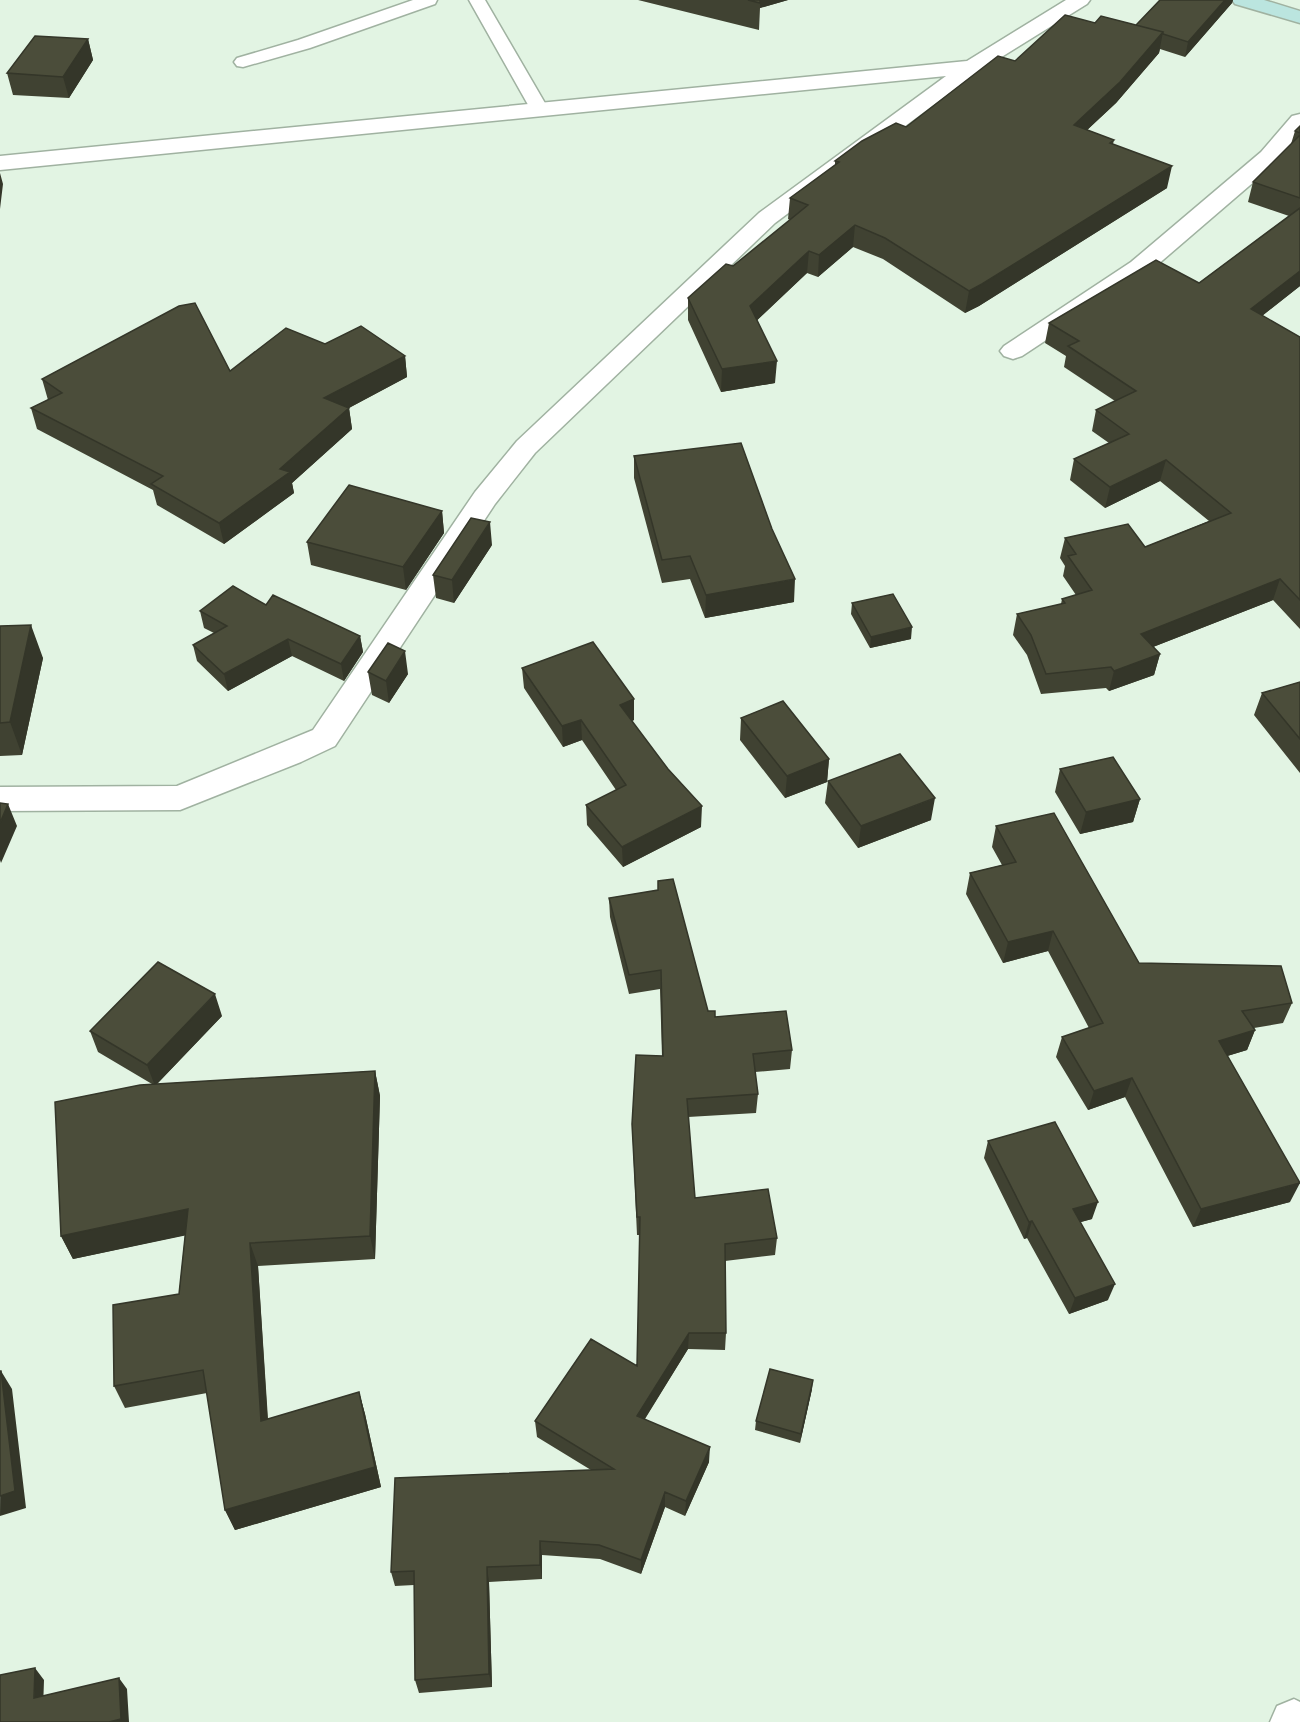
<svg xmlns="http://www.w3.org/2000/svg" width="1300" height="1722" viewBox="0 0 1300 1722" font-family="'Alegreya Sans',sans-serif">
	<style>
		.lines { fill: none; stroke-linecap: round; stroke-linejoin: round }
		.lane-casing { stroke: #a0b2a1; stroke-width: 3 }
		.street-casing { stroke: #a0b2a1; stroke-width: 3 }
		.secondary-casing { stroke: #a0b2a1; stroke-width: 3 }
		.lane { fill: #fff; fill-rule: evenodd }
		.street { fill: #fff; fill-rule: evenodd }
		.secondary { fill: #bbe5df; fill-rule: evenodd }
		.wall { fill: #404232 }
		.shaded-wall { fill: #343629 }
		.building { fill: #4b4d3a; stroke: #343629; stroke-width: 1.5 }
	</style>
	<rect width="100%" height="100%" fill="#e2f4e3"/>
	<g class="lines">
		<!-- lane casing -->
		<g class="lane-casing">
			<path id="lane" d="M413,0H437L435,4L310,48L243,67L237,66L234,62L237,58L298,40Z
				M469,0H485L549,110L546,114H534L531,110Z"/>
		</g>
		<!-- street casing -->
		<g class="street-casing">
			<path id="street" d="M1066,0H1090L1087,4L979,71L775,223L535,453L495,504L335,746L301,762L180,810L0,811V787L177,786L313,730L475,492L517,441L759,213L946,76L0,170V156L967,61Z
				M1300,114V135L1277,162L1149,272L1022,356L1013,359L1004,356L1000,351L1004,346L1131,262L1261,152L1292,116Z
				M1294,1699L1300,1702V1722H1270L1277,1706Z"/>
		</g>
		<!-- secondary casing -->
		<g class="secondary-casing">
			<path id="secondary" d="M1232,0H1264L1300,11V23L1235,4Z"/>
		</g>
		<!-- lane -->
		<use href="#lane" class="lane"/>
		<!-- street -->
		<use href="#street" class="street"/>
		<!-- secondary -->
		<use href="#secondary" class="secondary"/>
	</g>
	<!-- wall -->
	<path class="wall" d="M638,0H788L760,8L759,30Z
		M1160,0H1233L1232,3L1185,57L1160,49L1159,53L1116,103L1087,130L1114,140L1113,144L1167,188L979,306L965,313L883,259L853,247L818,277L807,273L757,320L775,383L721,392L688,320V298L733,266L790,220L788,219L790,198L835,165V161L906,127L1015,61L1095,23L1136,25Z
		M88,39L93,60L69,98L13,95L7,73Z
		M1300,126V286L1262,316L1300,337V629L1273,600L1153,647L1160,654L1154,675L1109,691L1106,688L1041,694L1027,655L1013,635L1017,614L1061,604L1062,599L1076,595L1063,576L1065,566L1060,558L1065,538L1145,547L1209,521L1160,481L1105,508L1070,480L1074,459L1109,443L1092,431L1096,410L1115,401L1064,367L1066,356L1045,343L1049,323L1199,283L1289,216L1248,202L1253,182L1291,144L1295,131Z
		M325,344L405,356L407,377L349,408L352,429L292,483L294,493L224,544L157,505L153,490L37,429L31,408L48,400L42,379L230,371Z
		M634,456L794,602L705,618L690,579L662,583L634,478Z
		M442,511L444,533L406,590L311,565L307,542Z
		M492,545L454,603L436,598L433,575Z
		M852,603L911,639L870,648L851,614Z
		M266,605L360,636L363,652L344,681L292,656L228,691L197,661L193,645L214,633L204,628L200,611Z
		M0,626L43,658L22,755L0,756Z
		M522,668L634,699V720L632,721L701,827L623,867L587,825L586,805L616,790L582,740L563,747L524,688Z
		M368,672L408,674L389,703L372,695Z
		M1300,682V773L1254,715L1262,693Z
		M741,718L829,759L827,782L785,798L740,740Z
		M1060,769L1140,799L1133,822L1080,834L1055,792Z
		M828,781L931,820L858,848L825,803Z
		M996,826L1139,963L1292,1003L1283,1023L1254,1028L1255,1030L1247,1050L1227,1056L1290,1202L1193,1227L1125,1097L1088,1110L1056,1057L1062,1037L1089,1028L1048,951L1003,963L966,894L970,873L1002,865L992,847Z
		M609,898L708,1011L715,1017L792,1050L790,1069L755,1072L758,1094L756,1113L688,1117L695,1198L777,1238L775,1255L725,1261L726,1333L725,1350L688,1349L645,1419L709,1462L685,1516L665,1507L641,1574L600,1559L542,1555V1579L489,1582L492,1687L419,1693L415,1680L414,1585L395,1586L391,1572L591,1470L537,1437L535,1421L637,1366L640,1235H637L632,1124L662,1056L660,989L629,994L610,917Z
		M222,1016L157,1084L375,1071L380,1096L375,1259L258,1266L268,1419L359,1392L365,1414L381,1487L235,1530L225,1510L207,1393L125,1408L114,1386L179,1294L185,1235L73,1259L61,1236L152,1084L98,1052L90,1031Z
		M988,1141L1092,1219L1080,1222L1108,1300L1069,1314L1027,1238L1024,1239L984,1158Z
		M812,1389L800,1443L755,1430L756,1421Z"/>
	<!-- shaded-wall -->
	<path class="shaded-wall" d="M757,0H788L760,8V3Z
		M1225,0H1233L1232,3L1185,57L1188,42Z
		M1163,32L1159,53L1116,103L1070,146L1074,125Z
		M88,39L93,60L69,98L63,77Z
		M1172,166L1167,188L979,306L965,313L969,291Z
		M0,173L3,184L0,209Z
		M855,225L853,247L818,277L819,255Z
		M809,251L807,273L749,328L750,306Z
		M1300,271V286L1245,329L1251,309Z
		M405,356L407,377L328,419L324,398Z
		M777,361L775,383L721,392L722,369Z
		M349,408L352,429L292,483L294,493L224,544L219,523Z
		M1166,460L1160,481L1105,508L1110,487Z
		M442,511L444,533L406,590L403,567Z
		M490,522L492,545L454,603L452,580Z
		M795,579L794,602L705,618L706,595Z
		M1280,579L1273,600L1135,654L1141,634Z
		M31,625L43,658L22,755L10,722Z
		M912,627L911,639L870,648L871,637Z
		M360,636L363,652L344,681L341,664Z
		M288,639L292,656L228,691L224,674Z
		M405,651L408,674L389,703L386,681Z
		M1160,654L1154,675L1109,691L1114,671Z
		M634,699V720L620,725V705Z
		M581,720L582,740L563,747L562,726Z
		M829,759L827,782L785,798L787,776Z
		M935,798L931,820L858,848L861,826Z
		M1140,799L1133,822L1080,834L1086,812Z
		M8,804L17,826L1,863L0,860V823Z
		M702,806L701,827L623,867L622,847Z
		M1053,931L1048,951L1003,963L1008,942Z
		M215,994L222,1016L155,1086L147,1065Z
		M1255,1030L1247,1050L1211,1061L1219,1041Z
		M375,1071L380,1096L375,1259L370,1236Z
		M1132,1078L1125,1097L1088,1110L1094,1091Z
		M1300,1183L1290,1202L1193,1227L1201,1209Z
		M1098,1202L1092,1219L1067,1226L1073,1209Z
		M188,1209L197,1233L73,1259L61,1236Z
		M1032,1221L1027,1238L1024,1239L1029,1222Z
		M250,1243L258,1266L269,1442L261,1421Z
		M1115,1284L1108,1300L1069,1314L1075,1298Z
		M689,1333L688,1349L637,1431V1416Z
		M1,1371L12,1389L26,1508L0,1516Z
		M813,1380L812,1389L800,1443L801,1434Z
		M359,1392L365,1414L381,1487L235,1530L225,1510Z
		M710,1447L709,1462L685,1516L686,1501Z
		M665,1492V1507L641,1574V1560Z
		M540,1541L542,1555V1579L540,1565Z
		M487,1567L489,1582L492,1687L489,1674Z
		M35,1668L44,1680L43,1710L34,1698Z
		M119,1678L127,1689L129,1722H109Z"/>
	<!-- building -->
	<path class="building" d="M748,0H760V3Z
		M1160,0H1225L1188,42L1163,34V32L1136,25Z
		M1065,15L1095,23L1101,16L1163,32L1120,82L1074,125L1114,140L1110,143L1172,166L982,284L969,291L885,238L855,225L819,255L809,251L750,306L777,361L722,369L688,298L726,264L733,266L808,205L790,198L839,162L835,161L862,141L896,123L906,127L998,56L1015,61Z
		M35,36L88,39L63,77L7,73Z
		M1300,126V133L1295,131Z
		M1300,135V198L1253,182Z
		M1300,208V271L1251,309L1300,337V600L1280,579L1141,634L1160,654L1114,671L1111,667L1046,674L1031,635L1017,614L1065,603L1062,599L1092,590L1068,556L1076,554L1065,538L1128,524L1145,547L1231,513L1166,460L1110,487L1074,459L1129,434L1096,410L1136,391L1068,346L1079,341L1049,323L1156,260L1199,283Z
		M195,303L230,371L286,328L325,344L361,326L405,356L324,398L349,408L280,469L290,472L219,523L151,484L163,476L31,408L62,393L42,379L179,306Z
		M741,443L772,529L795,579L706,595L690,556L662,560L634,456Z
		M349,485L442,511L403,567L307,542Z
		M471,518L490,522L452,580L433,575Z
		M233,586L266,605L273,595L360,636L341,664L288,639L224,674L193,645L227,626L200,611Z
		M893,594L912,627L871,637L852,603Z
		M31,625L10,722L0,723V626Z
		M593,642L634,699L620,705L668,769L702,806L622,847L586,805L626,785L581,720L562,726L522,668Z
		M388,643L405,651L386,681L368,672Z
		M1300,682V739L1262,693Z
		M783,701L829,759L787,776L741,718Z
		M900,754L935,798L861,826L828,781Z
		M1113,757L1140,799L1086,812L1060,769Z
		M0,803L8,804L0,823Z
		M1054,813L1139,963L1281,966L1292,1003L1242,1011L1255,1030L1219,1041L1300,1183L1201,1209L1132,1078L1094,1091L1062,1037L1103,1023L1053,931L1008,942L970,873L1016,862L996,826Z
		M673,879L708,1011H715V1017L786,1011L792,1050L753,1054L758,1094L687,1099L695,1198L768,1189L777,1238L725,1244L726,1333H689L637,1416L710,1447L686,1501L665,1492L641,1560L599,1545L540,1541V1565L487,1567L489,1674L415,1680L414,1571L391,1572L395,1478L614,1469L535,1421L591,1339L637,1366L640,1217H637L632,1124L636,1055L663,1056L661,970L629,975L609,898L658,890V881Z
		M158,962L215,994L147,1065L90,1031Z
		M375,1071L370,1236L250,1243L261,1421L359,1392L375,1467L225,1510L203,1370L114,1386L113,1305L179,1294L188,1209L61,1236L55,1102L140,1085Z
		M1055,1122L1098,1202L1073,1209L1115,1284L1075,1298L1032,1221L1029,1222L988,1141Z
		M770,1369L813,1380L801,1434L756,1421Z
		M0,1371H1L15,1491L0,1496Z
		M35,1668L34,1698L119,1678L121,1719L109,1722H0V1675Z"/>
</svg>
